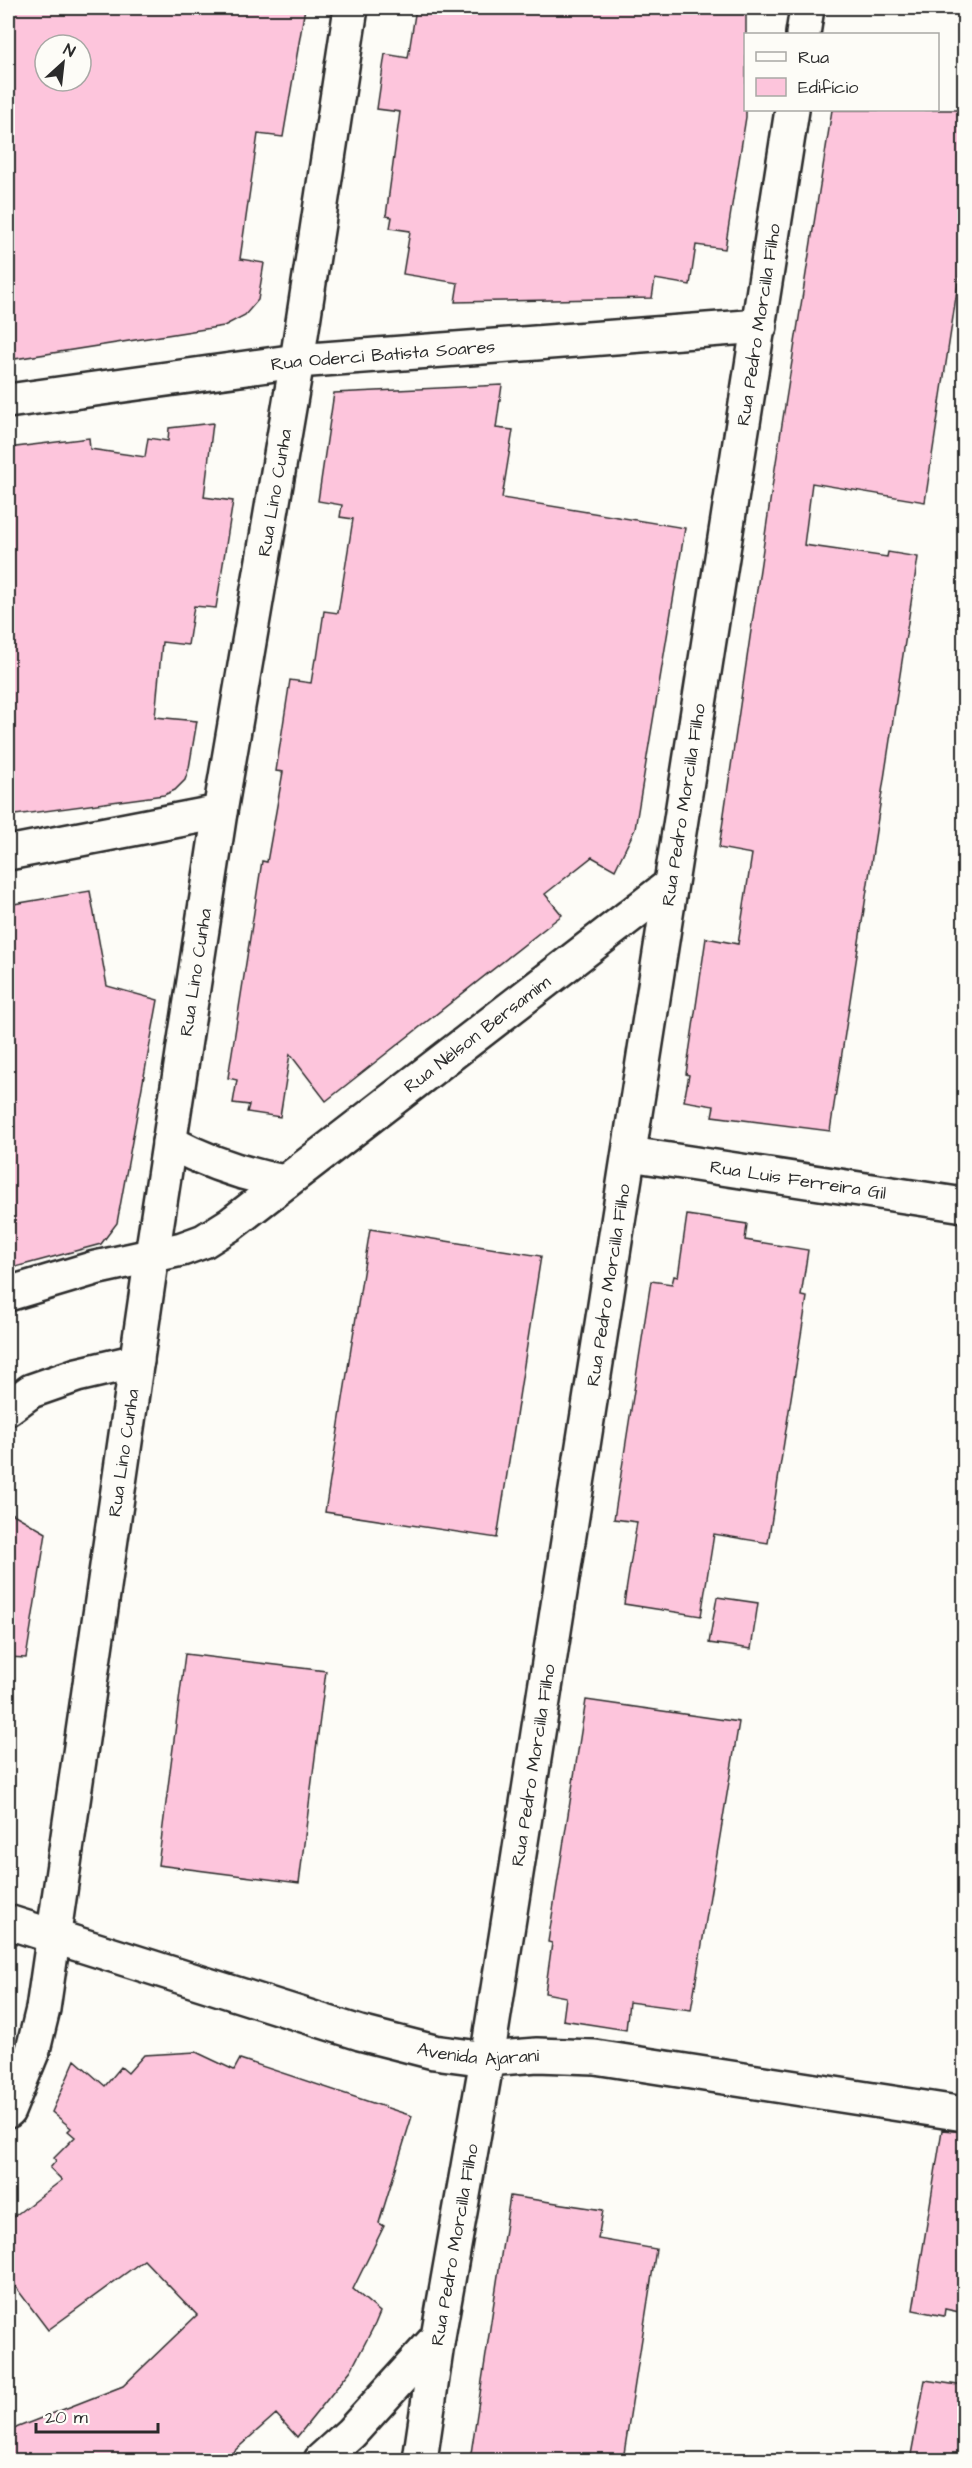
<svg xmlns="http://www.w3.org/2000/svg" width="972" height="2468" viewBox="0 0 972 2468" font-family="'Architects Daughter',sans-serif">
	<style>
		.building { fill: #fdc5dc; stroke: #2b2b2b; stroke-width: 1.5; fill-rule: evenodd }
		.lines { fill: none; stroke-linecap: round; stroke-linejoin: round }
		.minor-casing { stroke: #2b2b2b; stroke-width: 38 }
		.tertiary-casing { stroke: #2b2b2b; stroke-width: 38 }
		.minor { stroke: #fdfcf7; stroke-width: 33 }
		.tertiary { stroke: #fdfcf7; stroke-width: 33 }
		.labels { text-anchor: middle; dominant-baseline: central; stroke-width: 5; stroke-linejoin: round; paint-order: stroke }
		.street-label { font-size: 18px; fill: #2b2b2b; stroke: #fdfcf7 }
	</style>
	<rect width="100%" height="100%" fill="#fdfcf7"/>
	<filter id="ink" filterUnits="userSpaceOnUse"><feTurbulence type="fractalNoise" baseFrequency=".0167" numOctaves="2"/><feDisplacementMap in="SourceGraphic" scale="12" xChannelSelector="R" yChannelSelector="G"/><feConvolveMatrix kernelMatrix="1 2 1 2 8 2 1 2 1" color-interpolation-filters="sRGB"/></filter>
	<g filter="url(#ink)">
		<!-- building -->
		<path class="building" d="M8,8H305L283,137L258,134L240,259L264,263L258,300L245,315L224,326L8,360ZM45,45H81V81H45Z
			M416,8H746V117L725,249L696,245L690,285L655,279L652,298L455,302L458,283L403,274L410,231L390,228L392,217L386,216L400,112L377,109L385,54L408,58Z
			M832,110H964V244L925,502L812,483L804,545L887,557L888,552L918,557L830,1131L712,1116L714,1106L684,1101L689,1075L686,1074L706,938L738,944L752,854L719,848L773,481Z
			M502,385L496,428L513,430L502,498L685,528L635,829L615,870L592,857L545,894L562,915L326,1101L290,1054L280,1117L247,1112L249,1105L233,1103L237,1080L228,1078L262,861L267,862L283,772L276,771L290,680L311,683L315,659H317L324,611L338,613L353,519L340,517L342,505L318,501L334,393Z
			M213,423L204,497L233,501L216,608L194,606L188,645L162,642L155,717L197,721L189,768L185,780L175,790L164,795L8,816V448L89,438L90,449L145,457L148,438L168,441L169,428Z
			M90,891L107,986L158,1000L117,1223L101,1244L8,1269V1053L11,1049L8,1027V905Z
			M687,1215L747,1224L745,1240L808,1250L801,1296L807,1297L768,1543L714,1534L701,1616L624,1604L637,1522L614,1519L651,1281L672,1284L674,1276L678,1277Z
			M370,1229L541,1256L497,1538L325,1512Z
			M8,1511L46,1533L26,1658L8,1657Z
			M717,1597L758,1603L751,1649L709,1643Z
			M185,1654L326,1671L299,1883L158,1865Z
			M586,1700L739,1722L691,2010L629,2002L626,2030L563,2020L566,1997L545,1993L552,1943L548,1942Z
			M196,2052L234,2070L240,2059L412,2116L379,2223L384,2226L353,2289L380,2312L375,2324L351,2370L297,2437L276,2414L224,2460H8V2431L123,2386L197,2315L144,2260L48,2330L8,2277V2221L62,2180L50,2168L56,2161L54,2158L75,2137L68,2131L71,2128L52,2112L75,2060L105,2086L121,2067L128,2073L144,2055Z
			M942,2130L964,2132V2313L945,2309L944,2316L913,2310Z
			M510,2196L603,2210L598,2239L656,2249L623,2460H470Z
			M925,2380L964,2386V2460H910Z"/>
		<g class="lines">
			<!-- minor casing -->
			<g class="minor-casing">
				<g id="minor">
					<path d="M803,34L807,8"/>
					<path id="s1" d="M8,401L297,361L760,326"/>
					<path d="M8,853L220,812"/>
					<path d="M169,1142C207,1162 243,1175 285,1182"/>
					<path id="s2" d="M630,1154L964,1205"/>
					<path id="s3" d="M8,1294L95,1268L182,1249L204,1241L231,1224L670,885"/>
					<path d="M8,1408L31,1391L77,1375L137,1361"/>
					<path id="s4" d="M8,2111L33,2050L43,2009L152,1255L220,812L297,361L351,8"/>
					<path d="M321,2460L351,2433L438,2337"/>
					<path id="s5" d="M420,2460L438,2337L487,2059L792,110"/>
				</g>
			</g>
			<!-- tertiary casing -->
			<g class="tertiary-casing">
				<g id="tertiary">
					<path id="s6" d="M8,1922L360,2033L434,2052L487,2059L537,2055L595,2057L964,2114"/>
				</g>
			</g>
			<!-- minor -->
			<use href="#minor" class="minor"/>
			<!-- tertiary -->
			<use href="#tertiary" class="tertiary"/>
		</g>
	</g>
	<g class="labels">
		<!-- street labels -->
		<g class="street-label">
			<text stroke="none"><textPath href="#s5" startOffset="2162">Rua Pedro Morcilla Filho</textPath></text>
			<text stroke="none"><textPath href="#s1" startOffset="378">Rua Oderci Batista Soares</textPath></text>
			<text stroke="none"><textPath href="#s4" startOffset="1642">Rua Lino Cunha</textPath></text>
			<text stroke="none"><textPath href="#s5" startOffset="1676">Rua Pedro Morcilla Filho</textPath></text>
			<text stroke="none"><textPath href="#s4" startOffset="1156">Rua Lino Cunha</textPath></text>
			<text stroke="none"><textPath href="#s3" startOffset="546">Rua Nélson Bersamim</textPath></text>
			<text stroke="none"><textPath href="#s2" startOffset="170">Rua Luis Ferreira Gil</textPath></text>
			<text stroke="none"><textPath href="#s5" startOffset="1190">Rua Pedro Morcilla Filho</textPath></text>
			<text stroke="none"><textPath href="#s4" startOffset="670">Rua Lino Cunha</textPath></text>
			<text stroke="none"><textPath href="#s5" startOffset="704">Rua Pedro Morcilla Filho</textPath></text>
			<text stroke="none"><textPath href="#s6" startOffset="490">Avenida Ajarani</textPath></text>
			<text stroke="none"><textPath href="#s5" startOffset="218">Rua Pedro Morcilla Filho</textPath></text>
		</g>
	</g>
	<!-- margin -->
	<rect width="972" height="2468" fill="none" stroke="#fdfcf7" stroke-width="30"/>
	<rect x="15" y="15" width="942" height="2438" fill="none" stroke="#2b2b2b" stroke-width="2" filter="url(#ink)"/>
	<!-- legend -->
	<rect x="744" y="33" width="195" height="78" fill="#fdfcf7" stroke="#a9a8a5" stroke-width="1.5"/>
	<rect x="756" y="52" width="30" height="9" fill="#fdfcf7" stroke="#a9a8a5" stroke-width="1.5"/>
	<text x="798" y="63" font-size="18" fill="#2b2b2b">Rua</text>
	<rect x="756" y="78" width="30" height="18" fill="#fdc5dc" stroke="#a9a8a5" stroke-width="1.5"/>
	<text x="798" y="93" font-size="18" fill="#2b2b2b">Edifício</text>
	<!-- north arrow -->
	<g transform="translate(63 63) rotate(27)"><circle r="28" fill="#fdfcf7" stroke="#a9a8a5" stroke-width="1.5"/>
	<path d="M0-4.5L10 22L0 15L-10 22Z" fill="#2b2b2b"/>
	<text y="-9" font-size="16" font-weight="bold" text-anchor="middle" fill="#2b2b2b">N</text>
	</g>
	<!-- scale -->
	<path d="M36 2423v9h122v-9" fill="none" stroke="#2b2b2b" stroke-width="3"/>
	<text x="45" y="2423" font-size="18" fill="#2b2b2b" stroke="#fdfcf7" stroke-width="4.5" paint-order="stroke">20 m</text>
</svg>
